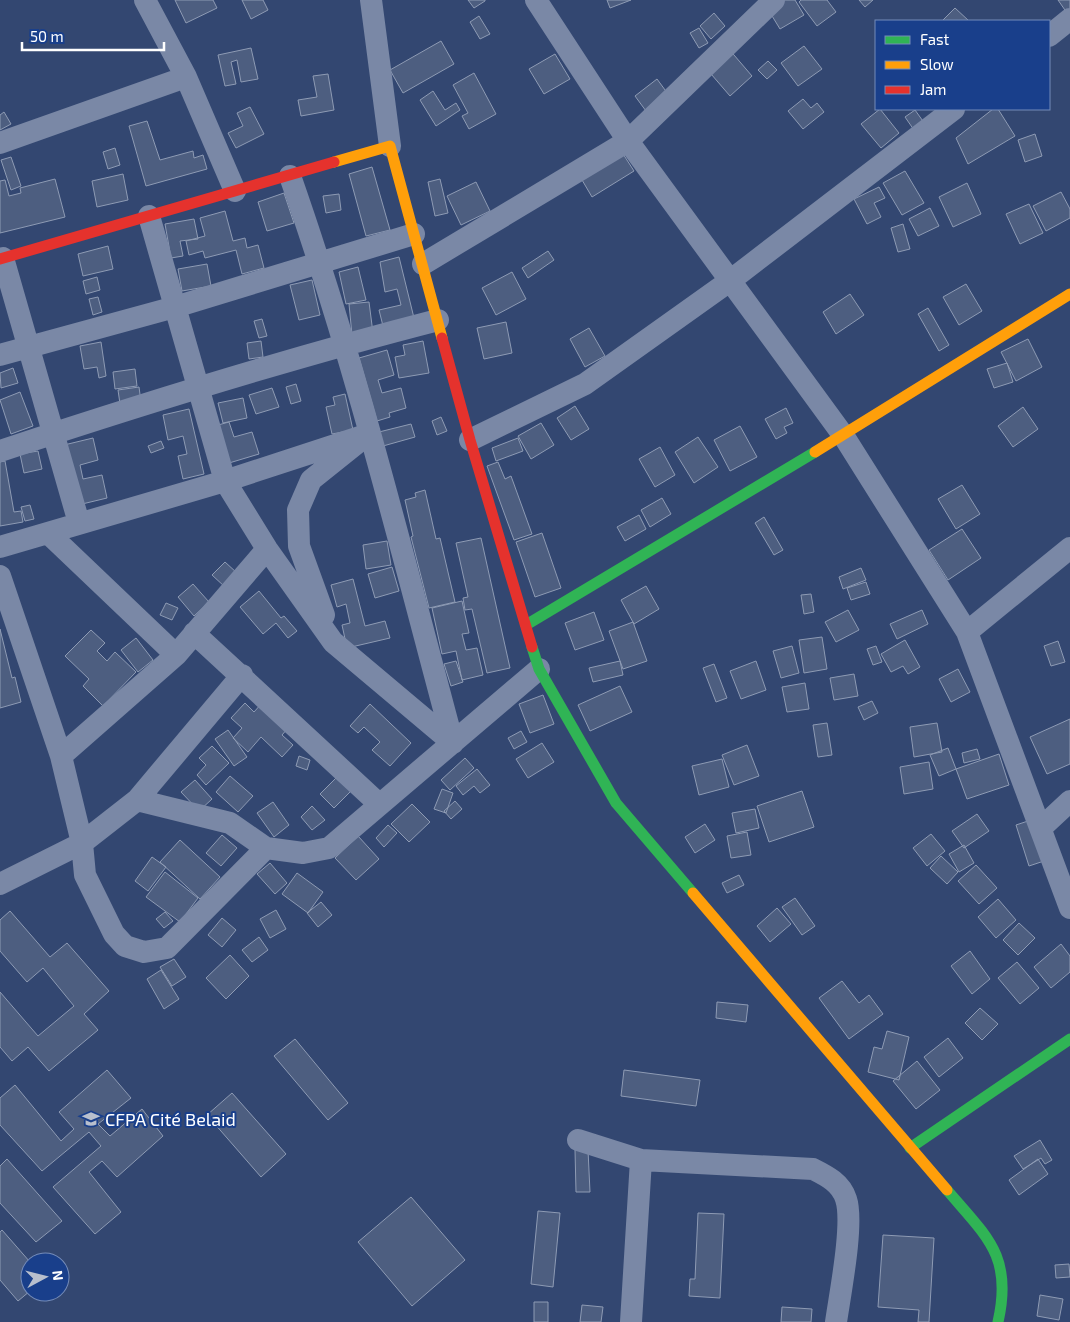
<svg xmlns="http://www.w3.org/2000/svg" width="1070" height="1322" viewBox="0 0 1070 1322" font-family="'Exo 2',sans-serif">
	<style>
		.building { fill: #4d5e80; stroke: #8e9bb4 }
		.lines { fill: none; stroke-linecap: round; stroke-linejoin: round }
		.street { stroke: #7a88a6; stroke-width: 22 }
		.fast { stroke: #30b455; stroke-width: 11 }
		.slow { stroke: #ff9f0a; stroke-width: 11 }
		.jam { stroke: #e5322d; stroke-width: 11 }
		.labels { text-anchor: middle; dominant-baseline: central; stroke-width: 4; stroke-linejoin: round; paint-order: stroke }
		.poi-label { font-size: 18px; fill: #fff; stroke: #193f8b; text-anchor: start }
	</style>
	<rect width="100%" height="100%" fill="#334771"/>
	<!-- building -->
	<path class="building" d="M175,0H213L217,8L186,23Z
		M242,0H263L268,10L251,19Z
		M468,0H485V1L474,8Z
		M607,0H631L610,8Z
		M777,0H795L804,15L780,29L766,6Z
		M801,0H827L836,12L817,26L799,2Z
		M859,0H873L865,7Z
		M1058,0H1070V11L1067,13Z
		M955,8L969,21H942Z
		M714,13L725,26L711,39L700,26Z
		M479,16L490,34L480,39L470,22Z
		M699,28L708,43L699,48L690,33Z
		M441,41L454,64L403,93L390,70Z
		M804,46L822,69L798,86L781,63Z
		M251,48L258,79L241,82L237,60L231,62L236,84L225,86L218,55Z
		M728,48L752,76L730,96L705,67Z
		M555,54L570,79L544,94L529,69Z
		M768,61L777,70L767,79L758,70Z
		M474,73L496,114L469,129L462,116L468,113L453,85Z
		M328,74L334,110L301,116L298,100L317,97L313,76Z
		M657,79L668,94L646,111L635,96Z
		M433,91L445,110L456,103L460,110L436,126L420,100Z
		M803,99L811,108L817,103L824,112L803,129L788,111Z
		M250,107L264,134L236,148L228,133L243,126L237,113Z
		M880,109L899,133L881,148L861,124Z
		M993,109H998L1015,136L968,164L956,138Z
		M915,110L925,124L914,130L905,117Z
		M4,112L11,124L0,130V115Z
		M147,121L160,160L193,151L194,158L203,155L207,169L146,186L129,126Z
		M1035,134L1042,156L1025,162L1018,140Z
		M616,143L634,171L592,197L575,168Z
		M115,148L120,165L108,169L103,152Z
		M11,157L21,186L11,190L1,160Z
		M372,167L390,230L366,236L349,174Z
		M905,171L924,203L902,215L883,183Z
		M123,174L128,200L97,207L92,181Z
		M55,179L65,217L0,233V181L5,180L9,196L21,193L20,188Z
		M440,179L448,213L435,216L428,182Z
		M476,182L490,211L461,225L447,196Z
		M967,183L981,214L953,227L939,197Z
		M879,187L885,198L874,203L881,217L867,224L854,199Z
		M1061,192L1070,209V218L1046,231L1033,206Z
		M284,193L294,223L267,231L258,202Z
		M339,194L341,210L326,213L323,196Z
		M1029,204L1043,233L1020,244L1006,214Z
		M930,208L939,226L918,236L909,219Z
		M225,211L233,241L245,238L247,248L258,245L264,268L242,274L236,250L205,258L203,251L189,255L186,241L205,236L200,218Z
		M194,219L198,239L180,241L183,256L171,258L165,224Z
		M903,224L910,249L898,252L891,228Z
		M108,246L113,269L83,276L78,254Z
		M548,251L554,260L528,278L522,268Z
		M399,257L414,318L383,326L379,310L401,305L397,289L385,292L380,262Z
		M207,264L211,286L182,291L178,269Z
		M358,267L366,300L346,304L339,272Z
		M512,272L526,299L496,315L482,288Z
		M97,277L100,290L86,294L83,281Z
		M312,280L320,315L299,320L290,285Z
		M966,284L982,311L959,325L943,297Z
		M850,294L864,315L836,334L823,312Z
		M98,297L102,312L93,315L89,299Z
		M369,302L373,333L352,335L349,304Z
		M928,308L949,345L939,351L918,314Z
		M262,319L267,336L259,338L254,321Z
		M506,322L512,353L484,359L477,328Z
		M589,328L605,356L585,367L570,339Z
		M1028,339L1042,367L1016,381L1001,352Z
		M261,341L263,357L249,359L247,343Z
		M423,341L429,373L399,378L395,357L405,355L403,345Z
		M101,342L106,376L99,378L97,367L84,369L80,346Z
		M387,350L394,375L378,380L382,393L401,388L406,408L389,413L390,417L377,421L359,358Z
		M1007,363L1013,382L994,388L987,369Z
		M13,368L18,383L1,388L0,373Z
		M135,369L137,386L115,389L113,372Z
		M296,384L301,401L291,404L286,387Z
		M139,387L141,402L120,404L118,390Z
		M272,388L279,407L256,414L249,395Z
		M20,392L33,426L11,434L0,400Z
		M345,394L353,430L332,434L326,407L335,405L333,397Z
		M243,398L247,418L223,423L218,403Z
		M575,406L589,429L571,440L557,418Z
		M1023,407L1038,429L1013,447L998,426Z
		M786,408L793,423L784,427L787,433L776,439L765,419Z
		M189,409L204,474L183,479L178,456L187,454L183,436L168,440L163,415Z
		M441,417L447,431L437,435L432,421Z
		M229,422L234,437L252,432L259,454L229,463L218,425Z
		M541,423L554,445L531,459L518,436Z
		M411,424L415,437L383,446L379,432Z
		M740,426L757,457L730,471L714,440Z
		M698,437L718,467L694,483L675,452Z
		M93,438L98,460L80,465L83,479L102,475L107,498L78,505L64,445Z
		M518,438L523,451L496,461L492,448Z
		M161,441L164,448L151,453L148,446Z
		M660,447L675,475L655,487L639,459Z
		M38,451L42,469L24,473L20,454Z
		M5,461L14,512L21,511L23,522L0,526V462Z
		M498,462L505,479L511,476L532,534L514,540L487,466Z
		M962,485L980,514L956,529L938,499Z
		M425,490L436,539L440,538L455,602L429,608L411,537L413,536L405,500L416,497L415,493Z
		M662,498L671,514L650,527L641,510Z
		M30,505L34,519L25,521L21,507Z
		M639,515L646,529L625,541L617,527Z
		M764,517L783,550L774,555L755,523Z
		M962,529L981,558L948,580L929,550Z
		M542,533L561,588L535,597L516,542Z
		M481,538L510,668L487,673L472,609L465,610L463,598L468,597L456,543Z
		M387,541L391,565L366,569L363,545Z
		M225,562L237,573L225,587L212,575Z
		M392,567L399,591L375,598L368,574Z
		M861,568L866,580L843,589L839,577Z
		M353,579L365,626L385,621L390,638L347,648L342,625L350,623L346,604L337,607L331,585Z
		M866,582L870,594L851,600L847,588Z
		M193,584L209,602L194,616L178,597Z
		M646,586L659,609L634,624L621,600Z
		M259,591L281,618L284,616L297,631L288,638L276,623L263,634L240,607Z
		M811,594L814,612L804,614L801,595Z
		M462,601L469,633L462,634L466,650L477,648L483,675L462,680L456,651L442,654L432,608Z
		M166,603L178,608L172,620L160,615Z
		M848,610L859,630L836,642L825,622Z
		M922,610L928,624L897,639L890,624Z
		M594,612L604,640L575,650L565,623Z
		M633,622L647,661L623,669L609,631Z
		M0,629L12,678L15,677L21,702L0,708Z
		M91,630L105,643L97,651L107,661L115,652L136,672L103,706L83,686L89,679L65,656Z
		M822,637L827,669L804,673L799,640Z
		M136,638L153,660L138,672L121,650Z
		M905,640L920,667L908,674L903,666L891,672L881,654Z
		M1058,641L1065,662L1051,666L1044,646Z
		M792,646L799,673L781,678L773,651Z
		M876,646L882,662L873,665L867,649Z
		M456,661L463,682L451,686L444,664Z
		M620,661L623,675L593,682L589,668Z
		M756,661L766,690L741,699L730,671Z
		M714,664L727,698L716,702L703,668Z
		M958,669L970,692L951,702L939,679Z
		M854,674L858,696L834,700L830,678Z
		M805,683L809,709L787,712L782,687Z
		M620,686L632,712L590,731L578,705Z
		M543,695L554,724L530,733L519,704Z
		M872,701L878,713L864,720L858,707Z
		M245,703L254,712L262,703L288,728L282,735L293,745L282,757L261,737L248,752L233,738L242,728L231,718Z
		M370,704L411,743L390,766L372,750L380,742L364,727L358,733L350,726Z
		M1070,719V764L1047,774L1030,737Z
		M827,723L832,755L818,757L813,725Z
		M937,723L942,752L914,757L910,727Z
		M228,730L247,757L234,766L215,739Z
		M521,731L527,742L514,749L508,738Z
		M542,743L554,762L528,778L516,759Z
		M747,745L759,776L734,785L722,755Z
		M212,746L229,763L206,785L197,775L206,765L199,758Z
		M948,748L956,769L939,776L930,755Z
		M977,749L980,759L964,763L962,753Z
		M999,754L1009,785L967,799L956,769Z
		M299,756L310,760L307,770L296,766Z
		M465,758L474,768L450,790L441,780Z
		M722,759L729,787L699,795L692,766Z
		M929,762L933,789L904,794L900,767Z
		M477,769L490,785L480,793L474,786L463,795L456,786Z
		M339,775L353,789L334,808L320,794Z
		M230,776L253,796L238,812L216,792Z
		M195,780L212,799L199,811L181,792Z
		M442,789L453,793L446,813L434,809Z
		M802,791L814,827L769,842L757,806Z
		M455,801L462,809L451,819L444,811Z
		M273,802L289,825L274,837L257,813Z
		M412,804L430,822L409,842L391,824Z
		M312,806L325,820L312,830L301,817Z
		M755,809L759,828L736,833L732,813Z
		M977,814L989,831L964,848L952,831Z
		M1031,820L1044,861L1029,866L1016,825Z
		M705,824L715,840L695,853L685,837Z
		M388,825L397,833L384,847L376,838Z
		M747,832L751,855L731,858L727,836Z
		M931,834L945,851L927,866L913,848Z
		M222,835L237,848L221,866L206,853Z
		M358,836L379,859L356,880L335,858Z
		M180,840L220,877L200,899L160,862Z
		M964,845L974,863L959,872L949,854Z
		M941,856L958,872L947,884L930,868Z
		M152,857L166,867L148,891L135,881Z
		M270,863L287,883L275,894L257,874Z
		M976,865L997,888L979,904L958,881Z
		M165,872L198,898L180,922L146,897Z
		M297,873L323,892L308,913L282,894Z
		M739,875L744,885L727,893L722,883Z
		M795,898L815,926L802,935L782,907Z
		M998,899L1016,920L996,938L978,917Z
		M321,902L332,915L318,927L307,913Z
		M777,908L791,924L770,942L757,926Z
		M276,910L286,929L270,938L260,919Z
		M10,911L50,957L67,943L109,991L84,1014L98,1030L49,1071L28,1047L12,1061L0,1047V992L38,1036L74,1006L43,968L27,982L0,951V920Z
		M165,912L173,921L164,928L156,919Z
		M222,918L236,930L222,947L208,935Z
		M1019,923L1035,938L1018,955L1003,940Z
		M259,937L268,950L252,962L242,950Z
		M1061,944L1070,956V972L1051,988L1034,967Z
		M970,951L990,979L972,994L951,966Z
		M230,955L249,976L226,999L206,978Z
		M174,959L186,977L172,986L160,967Z
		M1017,962L1039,988L1020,1004L998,978Z
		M161,970L179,999L164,1009L147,979Z
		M842,981L859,1003L869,995L883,1014L849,1039L819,998Z
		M717,1002L748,1005L746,1022L716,1018Z
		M980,1008L998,1024L982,1040L965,1023Z
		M887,1031L909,1037L899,1080L868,1072L874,1047L882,1049Z
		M948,1038L963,1058L939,1077L924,1057Z
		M295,1039L348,1103L328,1120L274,1056Z
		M917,1061L940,1090L916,1109L893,1081Z
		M107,1070L131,1098L98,1124L110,1136L142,1109L163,1136L117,1177L102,1161L89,1172L121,1212L95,1234L53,1187L101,1146L89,1132L42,1171L0,1125V1098L15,1085L61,1141L74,1129L59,1112Z
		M624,1070L700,1080L696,1106L621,1096Z
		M232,1093L286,1154L261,1177L207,1115Z
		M1040,1140L1052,1160L1045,1164L1041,1158L1023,1169L1014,1156Z
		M575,1150H588L590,1192H576Z
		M7,1159L62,1221L36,1242L0,1203V1166Z
		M1038,1159L1048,1174L1019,1195L1009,1180Z
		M411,1197L465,1260L412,1306L358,1242Z
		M538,1211L560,1213L553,1287L531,1284Z
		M698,1213L724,1214L720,1298L689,1296L690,1279H695Z
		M2,1230L30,1262V1291L18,1301L0,1280V1232Z
		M883,1235L934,1238L929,1322H918L919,1310L878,1307Z
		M1069,1264L1070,1277L1056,1278L1055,1265Z
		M1040,1295L1063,1299L1059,1320L1037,1316Z
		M534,1302H548V1322H534Z
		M582,1305L603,1307L601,1322H580Z
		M782,1307L812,1309L811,1322H781Z"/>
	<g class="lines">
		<!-- street -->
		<path class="street" d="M145,0L186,77L235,191
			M371,0L390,146
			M536,0L628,141L843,435L967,632L1070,908
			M1049,36L1070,19
			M0,143L186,77
			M290,176C355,361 402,553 453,743
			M149,216L225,481L267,549L333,642L453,743
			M3,258L79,523
			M423,264L628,141L774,0
			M0,355L175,307L414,234
			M470,440L585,384L731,280L954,109
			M0,451C145,403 290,358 438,320
			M48,533L176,655
			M0,547L225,481L369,434
			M0,576L61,756L82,843L85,875L114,934L125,946L144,952L167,948L266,848
			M324,615L299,546L298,510L311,480L356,444
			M967,632L1070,548
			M194,633L379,804
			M61,756L176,655L267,549
			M137,800L230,823L266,848L303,853L329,848L539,669
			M1041,828L1070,801
			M0,884L82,843L137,800L242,675
			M578,1140L641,1160L813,1169C827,1176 841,1183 846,1199C854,1223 840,1294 836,1322
			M631,1322L641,1160"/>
		<!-- fast -->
		<path class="fast" d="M526,625L815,452
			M532,647L539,669L616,803L693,893
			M910,1148L1070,1039
			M947,1190C987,1237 1013,1256 998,1322"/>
		<!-- slow -->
		<path class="slow" d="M334,162L390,146L442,338
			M815,452L1070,294
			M693,893L947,1190"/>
		<!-- jam -->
		<path class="jam" d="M0,259L334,162
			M442,338L470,440L532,647"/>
	</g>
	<!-- icons -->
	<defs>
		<g id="university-bare" transform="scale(1.35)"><path d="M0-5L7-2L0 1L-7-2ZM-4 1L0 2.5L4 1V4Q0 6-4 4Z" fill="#b8bfcd" stroke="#193f8b" stroke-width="2.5" paint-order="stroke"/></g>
	</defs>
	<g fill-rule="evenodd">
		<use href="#university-bare" x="91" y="1119"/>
	</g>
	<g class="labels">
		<!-- poi labels -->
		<g class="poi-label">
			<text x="105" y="1119">CFPA Cité Belaid</text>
		</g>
	</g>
	<!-- legend -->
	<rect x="875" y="20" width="175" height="90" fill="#193f8b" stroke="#758cb9"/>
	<rect x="885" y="36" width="25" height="8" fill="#30b455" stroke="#758cb9"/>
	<text x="920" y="45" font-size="15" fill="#ffffff">Fast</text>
	<rect x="885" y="61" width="25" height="8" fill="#ff9f0a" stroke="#758cb9"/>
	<text x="920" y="70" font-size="15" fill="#ffffff">Slow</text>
	<rect x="885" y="86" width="25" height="8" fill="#e5322d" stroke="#758cb9"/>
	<text x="920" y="95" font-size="15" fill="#ffffff">Jam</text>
	<!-- north arrow -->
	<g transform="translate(45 1277) rotate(83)"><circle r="24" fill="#193f8b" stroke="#758cb9"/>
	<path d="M0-4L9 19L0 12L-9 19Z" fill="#b8bfcd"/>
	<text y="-8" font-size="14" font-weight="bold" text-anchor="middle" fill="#ffffff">N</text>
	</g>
	<!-- scale -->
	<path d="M22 42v8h142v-8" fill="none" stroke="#ffffff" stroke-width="2.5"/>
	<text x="30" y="42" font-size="15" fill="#ffffff" stroke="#193f8b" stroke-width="4" paint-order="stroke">50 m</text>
</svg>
